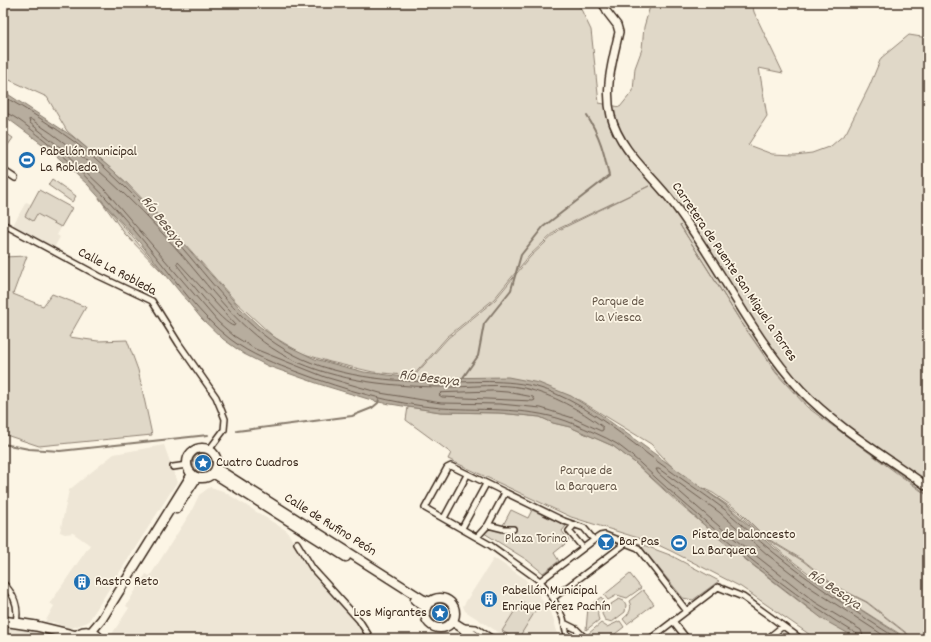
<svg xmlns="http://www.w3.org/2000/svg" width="931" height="642" viewBox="0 0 931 642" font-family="Dekko,sans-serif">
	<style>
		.built { fill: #eee6d6 }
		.green { fill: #e0d8c8; stroke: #8e8173 }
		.water { fill: #b7ad9e; stroke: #85796b }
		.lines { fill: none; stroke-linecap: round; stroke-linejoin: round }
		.shore { stroke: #6d5e51; stroke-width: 1 }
		.stream { stroke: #85796b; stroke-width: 2 }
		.minor-casing { stroke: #3b2a1e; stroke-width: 8 }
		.tertiary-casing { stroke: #3b2a1e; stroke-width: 10 }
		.primary-casing { stroke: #3b2a1e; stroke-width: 11 }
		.trunk-casing { stroke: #3b2a1e; stroke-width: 12 }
		.minor { stroke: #fcf5e5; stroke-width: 5 }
		.tertiary { stroke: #fcf5e5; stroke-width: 7 }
		.primary { stroke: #fcf5e5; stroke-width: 8 }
		.trunk { stroke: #fcf5e5; stroke-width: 9 }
		.labels { text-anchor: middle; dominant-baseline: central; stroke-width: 3.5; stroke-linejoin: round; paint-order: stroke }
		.poi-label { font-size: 14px; fill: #3b2a1e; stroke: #fcf5e5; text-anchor: start }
		.street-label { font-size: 14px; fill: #3b2a1e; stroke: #fcf5e5 }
		.park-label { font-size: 14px; fill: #645648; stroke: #fcf5e5 }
		.water-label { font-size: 15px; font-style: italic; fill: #605144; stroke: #fcf5e5 }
	</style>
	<rect width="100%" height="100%" fill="#fcf5e5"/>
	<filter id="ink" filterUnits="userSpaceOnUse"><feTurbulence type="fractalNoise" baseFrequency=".025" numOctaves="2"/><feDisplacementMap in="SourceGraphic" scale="8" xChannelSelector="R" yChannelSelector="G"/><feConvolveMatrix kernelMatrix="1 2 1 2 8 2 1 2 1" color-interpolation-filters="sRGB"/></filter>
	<g filter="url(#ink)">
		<!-- built -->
		<path class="built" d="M39,190L72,208L57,235L60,237L54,248L12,227L26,202L31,204Z
			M164,445L177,482L90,619L88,622L69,629L53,622H45L54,606L50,603L90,545L73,533L65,534L60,532L69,490L114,454Z
			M210,487L223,491L287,531L314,577L358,622L367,639H111L110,637L129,608L126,606L132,596L146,574L150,576L191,512L199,495Z
			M494,558L524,578L536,591L553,617L559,639H509L465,611L463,606Z
			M3,627L42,633L60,639H3Z
			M781,631H785L797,639H771Z"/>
		<!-- green -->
		<path class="green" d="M3,3H578L591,30L599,103L620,107L633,91L635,68L642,49L644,27L651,3H752L754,12L783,73L759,68L767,116L748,145L772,154L795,155L812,153L831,146L846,133L869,87L881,58L909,35L928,38V495L808,406L777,373L739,319L680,225L739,319L776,373L807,407L928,496V639H915L909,635L867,602L835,586L803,560L765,537L739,511L713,493L683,479L651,444L579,400L547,394L408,383L448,338L495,300L530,257L559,230L649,186L558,229L529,256L494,299L447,337L413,376L373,372L330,362L301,353L274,337L236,302L178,236L125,181L67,131L47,97L3,77Z
			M3,131L13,138L3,152Z
			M52,179L76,196L72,202L48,185Z
			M39,190L72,208L61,227L37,214L33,221L25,216Z
			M99,198L166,276L125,234Z
			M27,256L13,294L43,306L52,294L86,307L69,337L98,341L127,340L138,370L152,435L39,446L3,434V257Z
			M408,407L441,412L499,413L540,417L553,423L570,427L613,446L634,462L679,504L746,560L809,609L858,639H816L741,587L673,552L654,543L571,517L448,459L451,453L406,420Z
			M193 463a10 10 0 1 1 20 0a10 10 0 1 1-20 0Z
			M708,492L738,512L765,538L803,561L835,587L866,602L913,639H908C866,613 825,587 786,556C760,535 736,511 708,492Z
			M511,510L528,518L532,510L566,526L562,531L569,541L554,553L559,561L543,573L527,560L484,533L490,529L500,531Z
			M638,543L670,555L719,581L693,600L683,598Z
			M630,574L641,588L627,598L617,595L608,600L604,595Z
			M643,590L654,604L627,624L623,619C629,614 633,609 629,601Z
			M601,597L605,602C598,608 596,612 599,620L586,630L588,607Z
			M619,599L624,601L626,605L625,612L612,622L605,620L602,614L603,609Z
			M521,601L536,610L518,639H516L502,631Z
			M431 614a10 10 0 1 1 20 0a10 10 0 1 1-20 0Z
			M620,621L624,627L611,637L588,634L601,623L607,627Z"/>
		<!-- water -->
		<path class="water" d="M3,91L72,136L114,171L177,236L240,308L259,326L284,344L315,359L364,372L404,377L432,378L508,377L539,383L571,396L601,415L724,504L774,548L813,579L906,639H858L824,620L721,540L634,462L613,446L570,427L553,423L540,417L499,413L440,412L378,402L322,385L268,366L244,354L223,339L201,318L140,243L88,185L49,149L3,115Z"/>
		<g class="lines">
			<!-- shore -->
			<path class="shore" d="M3,96C28,110 53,126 76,143C113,173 146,207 177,242C210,279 240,323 284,349C331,378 394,382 447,382C485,382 519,378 554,393C592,409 625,437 658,462C680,478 703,493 724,509C741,523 756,539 773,552C813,584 855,612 898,639
				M3,112C17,116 30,129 42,138C84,171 120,212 154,254C178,283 200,316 230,339C251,355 275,364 300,373C345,390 393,404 441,408C486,411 532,406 574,424C588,430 604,436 617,444C631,454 643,466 656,478C670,491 685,504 699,516C749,559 801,601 857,634L859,639
				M32,120C86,155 132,199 174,246C209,285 241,334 289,358C337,382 395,387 449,387C474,387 499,383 524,388C553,395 579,409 603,427V430L601,431L573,418L541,408L500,404L441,403L380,393L325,377L255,349L234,336L218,322L105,190L61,148L30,123L29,120Z
				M178,262L235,324L234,326C223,325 186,276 177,265Z
				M493,391L507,392L533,397L535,400L533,401L442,397L439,395L441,393Z
				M864,639L861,630L815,602L727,533L658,473L656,469H659L719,512L768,555L808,586L889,639"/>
			<!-- stream -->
			<path class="stream" d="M462,379L478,356L484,324L511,290L521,255L543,227L609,176C604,152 600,136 587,116
				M237,431L352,416L372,408L378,403L379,399
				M3,444L29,449L60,451L208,435"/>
			<!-- minor casing -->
			<g class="minor-casing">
				<path id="minor" d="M601,3L607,12
					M3,170L15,178
					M3,224L99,276L152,301L179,344L216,397L221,409L225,419L224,430L209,450
					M173,467L187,465
					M444,518L467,475
					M488,525L504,529H513
					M574,525L569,531L583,548
					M462,528L486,484
					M477,537L488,525L505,493
					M297,543L313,569L359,620L371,639
					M540,581L594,540L600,536L605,535L638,548L686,610
					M3,583C14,594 19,608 16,622
					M553,598L626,543
					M673,621L687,639
					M564,623L576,629L586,639
					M463,627L476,628L493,639
					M462,629L468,639
					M568,639L563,618L553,598L540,581L490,545L425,508L447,468L451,466L564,521L584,528L594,540
					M650,639L718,587L743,597L801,639
					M767,639L783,626"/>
			</g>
			<!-- tertiary casing -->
			<g class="tertiary-casing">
				<path id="tertiary" d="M607,12L617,25L619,32C613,59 604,88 611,116C620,151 652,175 673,203C718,262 751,336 801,390C837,428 885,456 928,487"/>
			</g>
			<!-- primary casing -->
			<g class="primary-casing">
				<path id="primary" d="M187 463a15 15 0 1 1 30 0a15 15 0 1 1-30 0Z
					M216,468L422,599L431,602
					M213,473L346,557
					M176,509L197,477
					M425 613a15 15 0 1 1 30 0a15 15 0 1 1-30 0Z
					M415,600L426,608
					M453,622L480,639
					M91,632L102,619L192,474"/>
			</g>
			<!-- trunk casing -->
			<g class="trunk-casing">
				<path id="trunk" d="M3,621L36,626L77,636
					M74,639C81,629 93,630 100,639"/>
			</g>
			<!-- minor -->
			<use href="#minor" class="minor"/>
			<!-- tertiary -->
			<use href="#tertiary" class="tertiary"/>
			<!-- primary -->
			<use href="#primary" class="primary"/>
			<!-- trunk -->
			<use href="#trunk" class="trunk"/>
		</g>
	</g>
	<!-- icons -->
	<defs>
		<g id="stadium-disc" transform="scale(0.9)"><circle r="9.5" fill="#1f6fb2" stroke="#fcf5e5"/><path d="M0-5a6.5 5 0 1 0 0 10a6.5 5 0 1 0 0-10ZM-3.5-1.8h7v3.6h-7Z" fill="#fff"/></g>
		<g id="sight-disc" transform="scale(0.9)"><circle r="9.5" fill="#1f6fb2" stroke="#fcf5e5"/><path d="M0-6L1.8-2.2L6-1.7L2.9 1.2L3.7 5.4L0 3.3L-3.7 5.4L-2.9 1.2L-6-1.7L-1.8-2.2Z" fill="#fff"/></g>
		<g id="bar-disc" transform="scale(0.9)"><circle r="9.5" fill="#1f6fb2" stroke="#fcf5e5"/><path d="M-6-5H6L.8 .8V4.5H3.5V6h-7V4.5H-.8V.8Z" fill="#fff"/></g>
		<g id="building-disc" transform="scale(0.9)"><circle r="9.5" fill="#1f6fb2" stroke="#fcf5e5"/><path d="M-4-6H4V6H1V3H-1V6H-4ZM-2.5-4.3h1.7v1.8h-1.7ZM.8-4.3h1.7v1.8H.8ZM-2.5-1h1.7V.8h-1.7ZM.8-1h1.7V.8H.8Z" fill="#fff"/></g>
	</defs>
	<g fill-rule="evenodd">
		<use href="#stadium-disc" x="27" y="160"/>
		<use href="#sight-disc" x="203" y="463"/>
		<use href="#bar-disc" x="606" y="542"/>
		<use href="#stadium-disc" x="679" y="543"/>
		<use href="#building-disc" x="82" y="582"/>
		<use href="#building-disc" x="489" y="599"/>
		<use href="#sight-disc" x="440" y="613"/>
	</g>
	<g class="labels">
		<!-- poi labels -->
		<g class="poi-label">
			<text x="40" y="152">Pabellón municipal<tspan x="40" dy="16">La Robleda</tspan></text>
			<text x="216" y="463">Cuatro Cuadros</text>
			<text x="692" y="535">Pista de baloncesto<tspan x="692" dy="16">La Barquera</tspan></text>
			<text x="619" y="542">Bar Pas</text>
			<text x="95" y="582">Rastro Reto</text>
			<text x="502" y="591">Pabellón Municipal<tspan x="502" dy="16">Enrique Pérez Pachín</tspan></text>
			<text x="427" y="613" text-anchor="end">Los Migrantes</text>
		</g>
		<!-- street labels -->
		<g class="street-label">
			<text transform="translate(117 272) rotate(28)">Calle La Robleda</text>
			<text transform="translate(734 272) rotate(56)">Carretera de Puente San Miguel a Torres</text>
			<text transform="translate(330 525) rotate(32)">Calle de Rufino Peón</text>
		</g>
		<!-- park labels -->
		<g class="park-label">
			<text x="618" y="302">Parque de<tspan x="618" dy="16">la Viesca</tspan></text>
			<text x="586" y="471">Parque de<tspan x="586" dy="16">la Barquera</tspan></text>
			<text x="536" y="539">Plaza Torina</text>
		</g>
		<!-- water labels -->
		<g class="water-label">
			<text transform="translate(162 222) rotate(52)">Río Besaya</text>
			<text transform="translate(429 379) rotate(7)">Río Besaya</text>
			<text transform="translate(834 590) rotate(34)">Río Besaya</text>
		</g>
	</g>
	<!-- margin -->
	<rect width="931" height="642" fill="none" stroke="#fcf5e5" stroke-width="16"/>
	<rect x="8" y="8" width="915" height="626" fill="none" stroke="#3b2a1e" stroke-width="1.5" filter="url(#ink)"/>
</svg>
